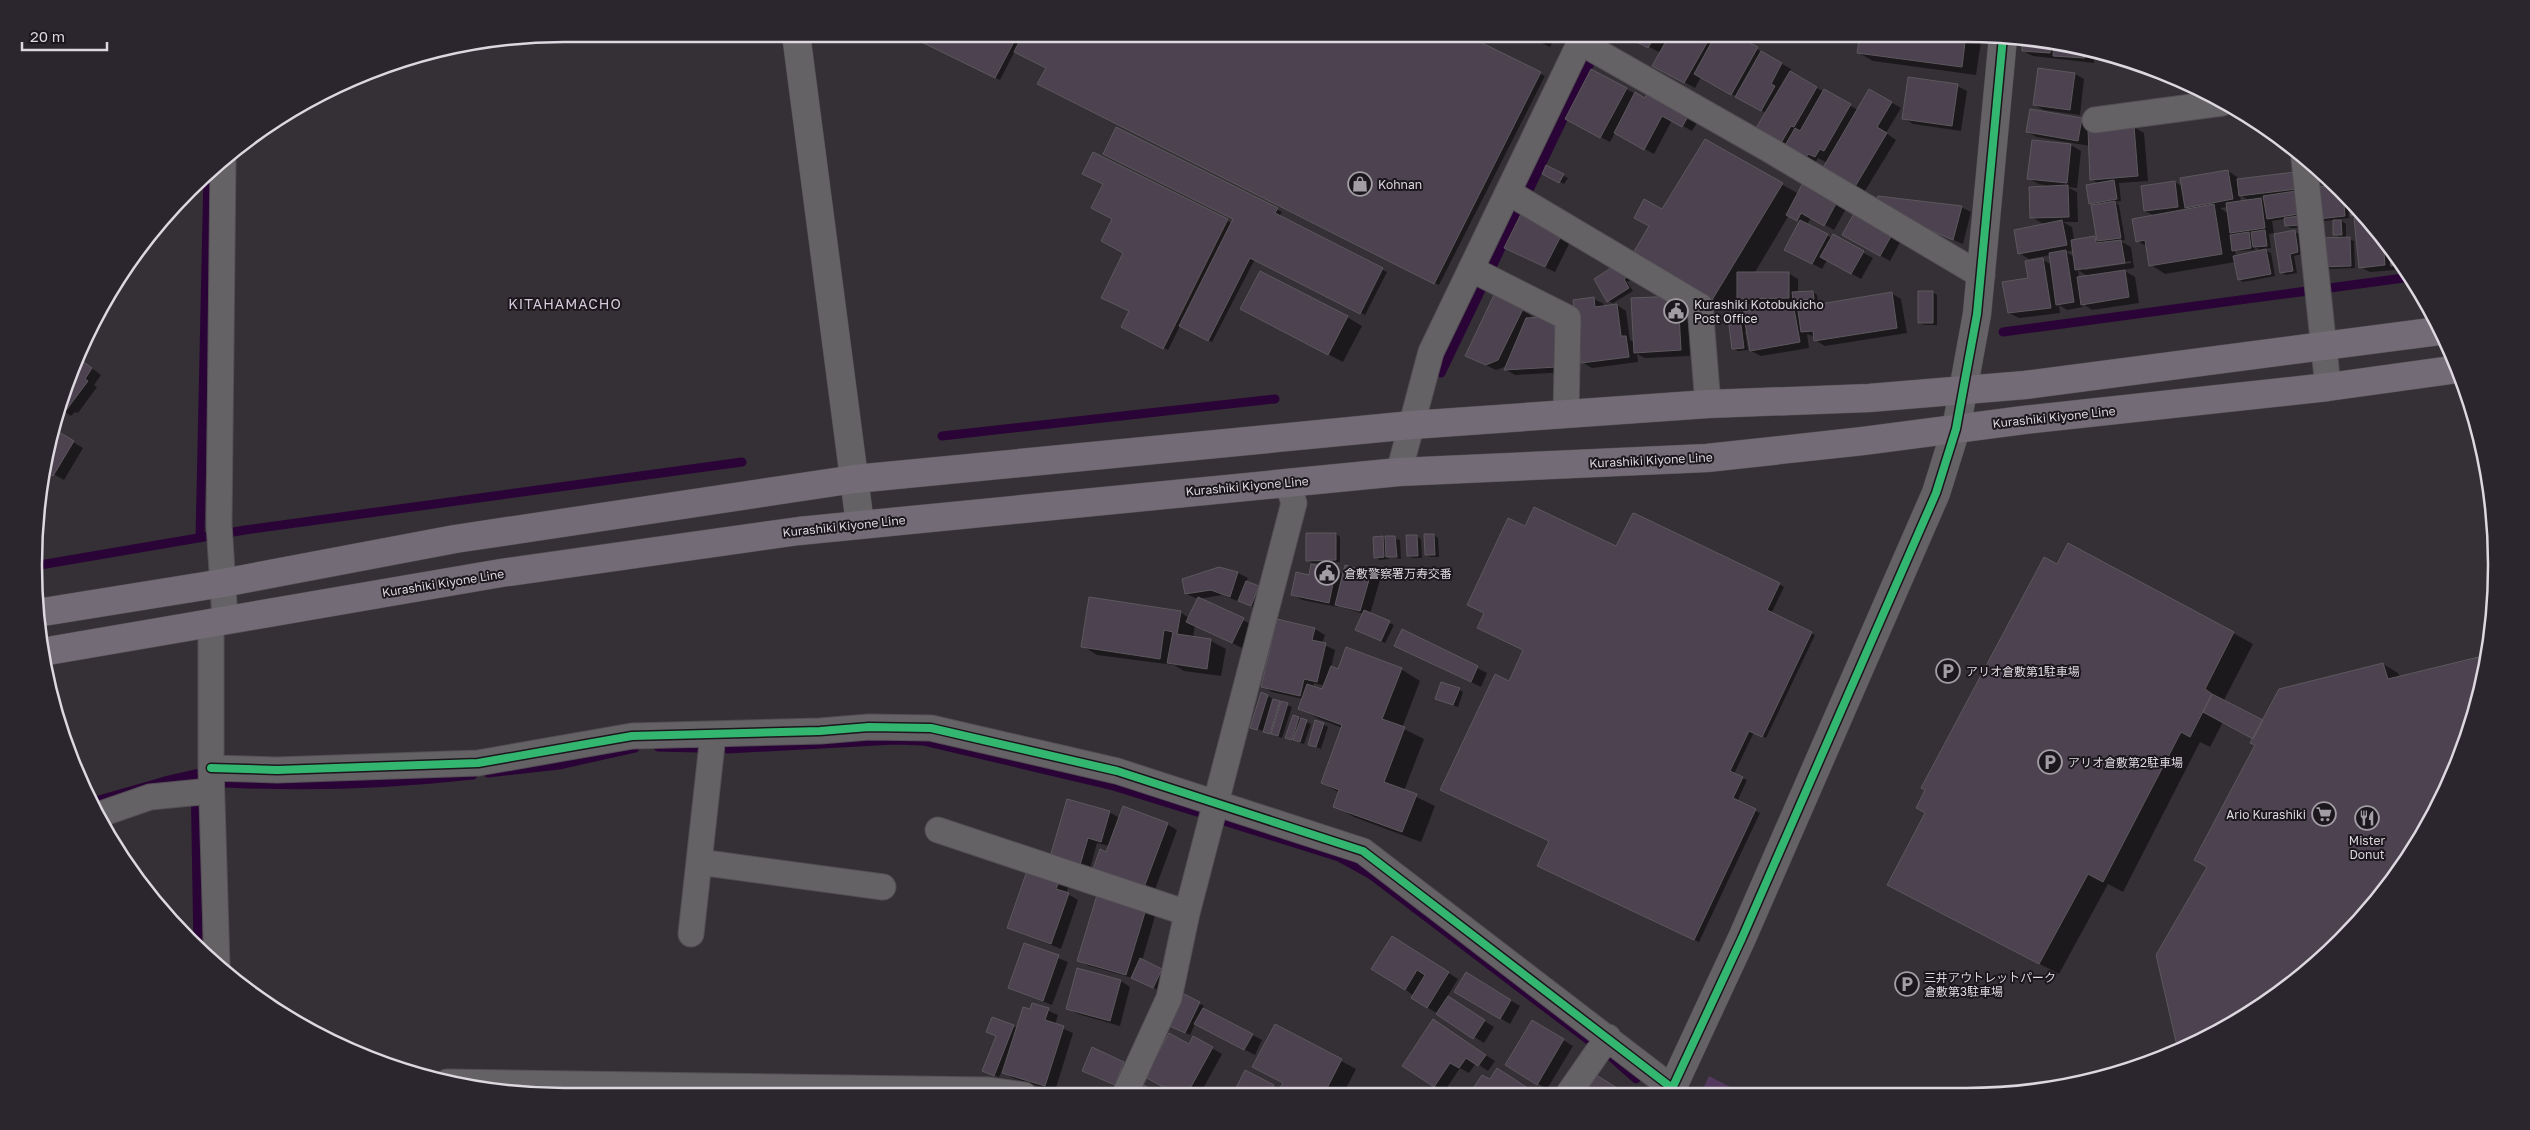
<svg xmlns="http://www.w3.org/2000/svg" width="2530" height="1130" viewBox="0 0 2530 1130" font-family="'Golos Text','Noto Sans JP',sans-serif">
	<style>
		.green { fill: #53395e }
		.shadow { fill: #0007; fill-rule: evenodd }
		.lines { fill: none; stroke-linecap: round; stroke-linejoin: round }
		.stream { stroke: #2a0437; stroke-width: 9 }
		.building { fill: #4c4250; stroke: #5c585d }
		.street-casing { stroke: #534e54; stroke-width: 27 }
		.secondary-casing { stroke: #534e54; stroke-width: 29 }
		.primary-casing { stroke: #534e54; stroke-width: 29 }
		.street { stroke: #656266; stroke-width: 25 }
		.secondary { stroke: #656266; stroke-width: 28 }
		.primary { stroke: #736c76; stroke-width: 28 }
		.cycleway-casing { stroke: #1b171d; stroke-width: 11 }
		.cycleway { stroke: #33b770; stroke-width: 8 }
		.labels { text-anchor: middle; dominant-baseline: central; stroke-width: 4; stroke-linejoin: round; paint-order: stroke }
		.poi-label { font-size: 12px; fill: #ddd7df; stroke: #1b171d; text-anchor: start }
		.street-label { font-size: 12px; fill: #ddd7df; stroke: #1b171d }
		.neighbourhood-label { font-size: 14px; letter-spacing: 1px; fill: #d5cada; stroke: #1b171d }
		.rim { fill: none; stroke: #ddd7df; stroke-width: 2.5 }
	</style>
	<rect width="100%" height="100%" fill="#353036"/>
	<!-- green -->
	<path class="green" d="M1709,1076L1742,1093H1701Z"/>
	<!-- shadow -->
	<path class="shadow" d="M907,34H1462L1545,76L1439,285L1043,86L1047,68L1015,51L1000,80Z
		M1524,34H1557L1550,47Z
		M1624,34H1669L1664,42L1666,43L1671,34H1731L1791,69L1789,73L1858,110L1870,90L1901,108L1886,133L1896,140L1863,194L1827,163L1818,158L1814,165L1787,145L1758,128L1766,113L1701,77L1695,88L1664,71L1661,53Z
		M1779,34H1793L1792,38Z
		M1861,34L1982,35L1976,75L1873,61L1859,53Z
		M2024,40L2068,44L2095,52L2094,63L2033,56L2023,51Z
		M2075,74L2084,79L2080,115L2044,110L2034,105Z
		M1957,86L1967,91L1961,131L1913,124L1904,118Z
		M1626,89L1646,99L1700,118L1692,131L1672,120L1654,154L1615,133L1610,142L1576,124Z
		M2031,110L2082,119L2092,125L2134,127L2144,133L2148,181L2119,183L2121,201L2115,202L2119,205L2125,240L2120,241L2131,247L2134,268L2123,270L2135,277L2139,303L2092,310L2083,304V307L2067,310L2059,305L2060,313L2019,318L2009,313L2043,260L2052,265L2050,255L2029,259L2019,253L2045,225L2032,217L2054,187L2039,184L2029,179L2071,145L2081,151L2077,188L2067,187L2077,192L2078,222H2063L2072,227L2074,240L2095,237L2098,239L2092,205L2090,203L2099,184L2091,179L2090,146L2037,137L2027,132ZM2074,250L2075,257L2066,252ZM2131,261V263L2084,270V268ZM2078,270L2089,277L2079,278Z
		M1117,128L1277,209L1282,212L1279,217L1387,272L1365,315L1255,259L1212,342L1180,326L1168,350L1127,330L1130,311L1125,253L1093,153L1232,223L1234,219Z
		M1705,141L1799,194L1847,207L1834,230L1811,217L1807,225L1832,238L1833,236L1873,258L1861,279L1827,260L1822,269L1796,255L1800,222L1789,215L1754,274L1788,273L1798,279V293L1813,292L1817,295L1818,301L1748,304L1739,298L1731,310L1634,253Z
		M2313,166L2330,181H2323L2313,175Z
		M1547,167L1568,178L1564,184L1544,173Z
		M2228,171L2237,177L2238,180L2295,173L2305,227L2291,228L2286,226L2285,219L2272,221L2274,233L2269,234L2271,248L2263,249L2271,253L2275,276L2243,282L2239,279L2235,262L2165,274L2151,265L2148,247L2137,241L2144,217L2153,215L2145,211L2175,182L2183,187ZM2240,195L2250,201L2241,202ZM2228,207L2229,214L2220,208ZM2255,247L2262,251L2236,256L2235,251L2255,250Z
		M2336,187L2341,190V195L2347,198L2349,218L2339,219L2346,224V238L2354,241L2355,268L2328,269L2323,266L2341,238L2334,234V220L2323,221L2319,218Z
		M2351,202L2407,270L2402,271L2394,266L2395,270L2370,272L2360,267L2359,219L2352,215Z
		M1961,207L1971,212L1963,244L1886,211Z
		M1524,211L1573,236L1555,272L1515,253Z
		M1856,212L1903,237L1890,261L1844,235Z
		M2295,232L2299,234L2302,254L2294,256L2297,273L2286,275L2281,272Z
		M1625,266L1633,279L1627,282L1633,291L1613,303L1608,301Z
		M1933,292L1937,295V325H1924L1919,323Z
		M1891,293L1901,299L1907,333L1825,346L1815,340V337L1807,334L1809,348L1761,356L1751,351L1748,331H1745L1748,350L1738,351L1733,348L1739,318L1746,322L1792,304L1803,311Z
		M1594,299L1604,304V307L1617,305L1626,311L1630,340L1634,342L1632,300L1687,303L1690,356L1645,358L1637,354L1638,362L1592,368L1582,362Z
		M1522,310L1532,316L1530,319L1554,324L1565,334L1567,372L1515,375L1505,369L1507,366L1496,370L1477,361Z
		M1256,317H1347L1362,326L1343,362Z
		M77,357L101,375L94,385L97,387L78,413L75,412L71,416L60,409Z
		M53,430L83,448L64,480L43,468Z
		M1525,528L1779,584L1784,587L1771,614L1815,635L1766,738L1754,732L1734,774L1747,780L1737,802L1760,813L1699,942L1543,868L1550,841L1510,682L1524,650Z
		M1336,534L1340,537V562L1312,563L1308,560Z
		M1434,535L1438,538L1439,557H1431L1426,555Z
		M1416,536L1421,539L1422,558H1413L1408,556Z
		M1386,537L1400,540L1401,559L1389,557V559L1380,560L1375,557L1383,538L1387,540Z
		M2058,565L2233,633L2253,644L2224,700L2263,722L2383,664L2398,673L2400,677L2487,656L2486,668L2456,768L2387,888L2289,986L2179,1050L2158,956L2208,866L2256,745L2254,739L2223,722L2210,747L2200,742L2123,892L2108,884L2059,974L1908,896Z
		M1219,568L1238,573L1248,578L1246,582L1263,590L1256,608L1222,595L1199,599L1253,625L1242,648L1195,625L1193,638L1211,641L1226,649L1221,676L1184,671L1174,665L1097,655L1083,646L1180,612L1189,618L1198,599L1186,594Z
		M1335,570L1344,575L1370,574L1380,580L1370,614L1394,625L1385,643L1361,632L1363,614L1339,606L1338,607L1302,600L1292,594L1310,576Z
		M1278,620L1315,629L1325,635L1322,644L1335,650L1331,668L1339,671L1401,669L1420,681L1402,728L1424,739L1404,791L1435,806L1421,842L1354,817L1335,806L1340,793L1322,783L1343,728L1319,719L1300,708L1303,699L1272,692L1262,686ZM1314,683L1325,686L1323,691L1313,687Z
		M1403,631L1487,673L1481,687L1405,651Z
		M1459,689L1463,692L1458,707L1441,701Z
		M1267,696L1272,698L1266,720H1268L1279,702L1292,707L1282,738L1252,727Z
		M1294,717L1311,724L1304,744L1291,740Z
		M1323,724L1328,727L1321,749L1309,744Z
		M1109,812L1120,818L1167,824L1177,830L1153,895L1107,853L1109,846L1097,843L1090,869L1062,862Z
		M1029,869L1069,886L1066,893L1078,900L1061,949L1008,928Z
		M1145,910L1155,916L1142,961L1166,973L1158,990L1136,979L1089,966L1079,961Z
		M1402,943L1458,979L1447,997L1494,1027L1484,1043L1427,1007L1405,989Z
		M1024,945L1068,962L1052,1005L1009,988Z
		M1467,974L1520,1006L1510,1024L1456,992Z
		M1121,981L1130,987L1120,1026L1078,1014L1068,1009Z
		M1181,994L1204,1006L1202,1009L1262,1040L1255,1055L1195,1024L1190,1035L1171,1026Z
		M1033,1004L1058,1015L1055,1025L1073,1033L1055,1091L1013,1078L1002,1071L999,1077L988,1073L1013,1026L1017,1028L1031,1011Z
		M1533,1022L1573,1046L1547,1089L1506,1065Z
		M1275,1025L1356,1069L1343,1094H1234L1245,1072L1280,1090L1284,1083Z
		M1443,1027L1495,1061L1488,1071L1476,1063L1469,1073L1460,1068L1444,1092L1404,1065Z
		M1194,1038L1222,1054L1200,1094H1178L1147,1077L1190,1045Z
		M1093,1049L1128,1065L1119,1087L1088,1073Z
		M1507,1075L1535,1093H1472L1483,1076L1491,1081Z"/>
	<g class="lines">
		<!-- stream -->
		<path class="stream" d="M2003,332L2411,277
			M1441,373L1604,34
			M942,436L1275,399
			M200,538L208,173
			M34,566L245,530L742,462
			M658,747L698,748
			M727,749L895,740L924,741L1110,785L1197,812
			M488,773L559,765L635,748
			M195,775L198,948
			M226,783C308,787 392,784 473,775
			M92,802L165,781L200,773
			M1224,821L1339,857L1370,874L1591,1042
			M1609,1055L1636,1079"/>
	</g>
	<!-- building -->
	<path class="building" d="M905,34H1018L995,78Z
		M1023,34H1464L1541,72L1434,284L1037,84L1046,68L1014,52Z
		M1523,34H1545L1540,42Z
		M1622,34H1656L1648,48Z
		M1670,34H1712L1684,83L1652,66Z
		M1716,34H1733L1758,47L1731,95L1694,74Z
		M1860,34H1966L1962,67L1857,53Z
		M2022,39L2051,42L2050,53L2022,51Z
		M2054,42L2085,49V58L2053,56Z
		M1761,51L1782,63L1771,84L1775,86L1761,111L1735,97Z
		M2038,68L2075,73L2070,110L2033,105Z
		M1591,69L1627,88L1600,138L1565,119Z
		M1790,71L1817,87L1794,127L1791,126L1781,143L1756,128Z
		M1908,77L1958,84L1952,126L1902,119Z
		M1650,89L1691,111L1682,127L1662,116L1644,150L1614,133L1635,92L1645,98Z
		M1824,89L1851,104L1824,151L1820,149L1815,157L1808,154L1804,161L1783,149L1795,128L1800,131Z
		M1869,89L1892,102L1877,127L1887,133L1853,190L1821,171Z
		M2030,109L2082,118L2078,141L2026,132Z
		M2134,126L2138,176L2090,180L2088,130Z
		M1116,127L1278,208L1275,213L1383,268L1360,314L1250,258L1208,341L1179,326L1233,219L1103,154Z
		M1705,139L1783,183L1712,300L1633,253L1649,226L1634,218L1644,199L1662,209Z
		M2032,140L2071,144L2067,183L2027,179Z
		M1093,152L1228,219L1163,349L1121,327L1129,311L1101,298L1123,253L1101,241L1112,219L1091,208L1103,184L1082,174Z
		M1546,165L1564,174L1559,183L1542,174Z
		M2228,170L2233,199L2185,208L2180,178Z
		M2295,172L2297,189L2239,196L2237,179Z
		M2114,180L2117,199L2089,204L2086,185Z
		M1804,181L1838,200L1824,226L1801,213L1797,221L1786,215Z
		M2175,181L2178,207L2144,211L2141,186Z
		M2068,185L2069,217L2030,218L2029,187Z
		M2337,186V194L2343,193L2345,216L2318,219L2315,187Z
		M2296,191L2299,214L2267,219L2263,196Z
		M1878,196L1962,206L1953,240L1875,206Z
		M2261,198L2265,228L2230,233L2226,203Z
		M2349,200L2361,215L2351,216Z
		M2115,201L2121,238L2097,241L2091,205Z
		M2214,204L2222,254L2149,266L2145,240L2136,242L2132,219Z
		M1523,210L1564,230L1545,267L1504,248Z
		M1856,210L1894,231L1880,256L1842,235Z
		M2299,216L2301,225L2285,226L2284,218Z
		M2363,217L2383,241L2385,265L2359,268L2354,218Z
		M1800,220L1828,234L1812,264L1784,250Z
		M2062,220L2067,245L2018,254L2014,230Z
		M2333,220H2341L2342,235H2333Z
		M2265,230L2267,246L2253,247L2251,232Z
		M2295,230L2298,252L2290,254L2293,271L2280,273L2274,234Z
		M2249,232L2251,248L2232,251L2230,235Z
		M1833,234L1864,251L1851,274L1820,257Z
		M2095,236L2096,243L2121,240L2125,263L2075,270L2071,240Z
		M2350,237L2351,266L2322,267L2321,238Z
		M2388,247L2402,264L2391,266Z
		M2266,249L2271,274L2238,280L2233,256Z
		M2066,250L2074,302L2056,305L2049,253Z
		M2043,258L2051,308L2008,313L2002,282L2028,278L2025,261Z
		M1620,262L1629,276L1624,279L1629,288L1607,302L1594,279Z
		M2125,270L2129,297L2081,305L2077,277Z
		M1260,271L1348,316L1328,355L1240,309Z
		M1737,272H1789V298L1737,299Z
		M1813,291L1814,299L1793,300L1792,292Z
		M1918,291H1933V323H1918Z
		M1892,292L1897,328L1814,341L1813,331L1801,332L1798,311L1809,309L1808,306Z
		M1494,295L1523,309L1498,360L1486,365L1465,356Z
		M1678,296L1681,350L1634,353L1631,298Z
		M1594,297L1595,307L1617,304L1621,336H1626L1629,357L1581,363L1573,300Z
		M1793,303L1800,342L1750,351L1743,312Z
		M1544,317L1555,327L1557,367L1504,370L1526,318Z
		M1740,317L1744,348L1732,349L1728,318Z
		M77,357L92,368L85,379L88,381L67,409L64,407L61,411Z
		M54,429L74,441L53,476L43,470Z
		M1534,507L1616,546L1633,513L1636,514L1780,583L1767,610L1812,632L1762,737L1749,731L1730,771L1743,777L1733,798L1756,809L1694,940L1537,866L1549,841L1440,790L1495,674L1509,681L1523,650L1477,628L1484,613L1467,605L1508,518L1525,526Z
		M1306,533H1336V560L1306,561Z
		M1424,534H1434L1435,555H1425Z
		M1406,535H1417L1418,556H1407Z
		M1383,536L1384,557L1374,558L1373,537Z
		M1385,536H1395L1397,557H1386Z
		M2068,543L2234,632L2205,689L2212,694L2190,737L2181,732L2103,882L2088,874L2039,964L1887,885L1925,813L1916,808L1925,790L1921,788L2044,557L2057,564Z
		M1311,564L1336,569L1329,603L1291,595L1296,572L1309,575Z
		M1345,565L1371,573L1360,611L1335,605Z
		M1219,567L1238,572L1230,597L1211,590L1185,594L1182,579Z
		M1246,581L1259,586L1251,606L1238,601Z
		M1089,597L1181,611L1177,634L1211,639L1207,669L1167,663L1173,632L1164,630L1160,659L1081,647Z
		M1198,597L1244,618L1232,643L1186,622Z
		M1364,610L1390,621L1381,641L1355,630Z
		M1277,619L1315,628L1312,640L1326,643L1317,682L1304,679L1300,696L1261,687Z
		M1402,629L1478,666L1471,682L1394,646Z
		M1346,647L1402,668L1382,719L1405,727L1384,782L1417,794L1402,832L1333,807L1339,790L1321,783L1342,725L1298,709L1307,684L1322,689L1331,666L1338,669Z
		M2487,655L2486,668L2456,768L2387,888L2289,986L2178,1050L2156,955L2207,867L2194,860L2255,745L2250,743L2279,689L2383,663L2388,679Z
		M1441,682L1460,688L1453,705L1435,699Z
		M1261,692L1268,695L1257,730L1250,728Z
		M2212,694L2263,720L2253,739L2203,712Z
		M1273,699L1280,701L1270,734L1263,732Z
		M1281,701L1288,703L1278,736L1271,734Z
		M1293,715L1299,717L1292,740L1285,738Z
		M1301,718L1307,720L1300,742L1293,740Z
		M1315,720L1324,723L1316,747L1308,745Z
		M1067,799L1110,811L1101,842L1088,838L1080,865L1050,857Z
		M1123,806L1168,823L1143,890L1092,872L1100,849L1106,852Z
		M1028,868L1060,879L1056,889L1069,893L1051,944L1007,928Z
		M1097,895L1146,909L1126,975L1077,961Z
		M1392,936L1449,972L1427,1008L1411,998L1425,975L1417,970L1405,990L1371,969Z
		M1024,943L1059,955L1043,1001L1008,988Z
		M1140,958L1162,969L1153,988L1131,978Z
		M1077,968L1121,980L1110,1021L1066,1009Z
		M1466,972L1511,1000L1500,1019L1454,992Z
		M1180,992L1200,1002L1185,1033L1165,1024Z
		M1448,996L1485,1020L1473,1039L1436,1014Z
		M1032,1003L1049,1008L1045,1020L1064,1026L1045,1086L1002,1073L1023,1007L1030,1009Z
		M1203,1008L1253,1034L1244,1050L1194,1024Z
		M992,1017L1014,1025L994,1076L982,1071L996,1036L986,1032Z
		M1433,1019L1486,1055L1478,1066L1466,1058L1459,1068L1450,1063L1434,1087L1402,1066Z
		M1532,1020L1564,1039L1537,1085L1505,1065Z
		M1275,1024L1342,1059L1324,1094H1277L1283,1083L1252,1067Z
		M1169,1033L1189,1044L1193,1036L1213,1047L1187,1094H1176L1145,1077Z
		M1092,1047L1124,1062L1115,1085L1082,1071Z
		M1497,1068L1531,1090L1529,1093H1470L1482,1075L1490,1079Z
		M1245,1070L1274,1085L1270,1094H1233Z
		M1593,1073L1625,1093H1580Z
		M1143,1085L1162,1094H1138Z"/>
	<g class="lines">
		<!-- street casing -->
		<g class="street-casing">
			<path id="street" d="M1580,42L1770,150L1982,276
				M2095,120L2222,103
				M2304,159L2328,387
				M223,160L219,524L225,619
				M1508,192L1700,306L1708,404
				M1471,269L1568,318L1566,413
				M1399,472L1431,352L1584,34
				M211,622V768L217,966
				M211,768L277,770L478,763L632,736L820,731L869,727L931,728L1117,771L1363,851L1672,1088
				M98,815L150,797L211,791
				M938,830L1187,913
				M699,862L883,887
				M691,934L713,735
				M447,1082L987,1090L1024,1095
				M1569,1093L1608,1037
				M1125,1094L1169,998L1187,913L1294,503L1287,482"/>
		</g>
		<!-- secondary casing -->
		<g class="secondary-casing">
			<path id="secondary" d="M796,34L860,524
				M1670,1093L1742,938L1936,493L1956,429L1977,314L2003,37"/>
		</g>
		<!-- primary casing -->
		<g class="primary-casing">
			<path id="primary" d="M37,613L223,583L455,539L855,479L1412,425L1708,404L1869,398L2025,385L2439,331
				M42,652L501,573L799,531L1399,472L1707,458L1863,441L2024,420L2328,387L2458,369"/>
		</g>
		<!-- street -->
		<use href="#street" class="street"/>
		<!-- secondary -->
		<use href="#secondary" class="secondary"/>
		<!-- primary -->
		<use href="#primary" class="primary"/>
		<!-- cycleway casing -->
		<g class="cycleway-casing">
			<path id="cycleway" d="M211,768L277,770L478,763L632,736L820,731L869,727L931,728L1117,771L1363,851L1672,1088
				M1670,1093L1742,938L1936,493L1956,429L1977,314L2003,37"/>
		</g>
		<!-- cycleway -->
		<use href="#cycleway" class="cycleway"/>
	</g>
	<!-- icons -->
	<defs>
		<g id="shop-ring" transform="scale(1.25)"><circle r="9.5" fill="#1b171d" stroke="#a29da4" stroke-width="1.5"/><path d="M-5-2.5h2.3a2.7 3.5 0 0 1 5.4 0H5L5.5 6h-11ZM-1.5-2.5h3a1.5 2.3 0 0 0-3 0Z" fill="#a29da4"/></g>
		<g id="civic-ring" transform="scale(1.25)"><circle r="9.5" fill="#1b171d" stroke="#a29da4" stroke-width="1.5"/><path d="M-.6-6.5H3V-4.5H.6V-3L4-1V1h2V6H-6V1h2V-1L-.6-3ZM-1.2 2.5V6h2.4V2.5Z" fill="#a29da4"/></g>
		<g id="parking-ring" transform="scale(1.25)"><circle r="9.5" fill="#1b171d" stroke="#a29da4" stroke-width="1.5"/><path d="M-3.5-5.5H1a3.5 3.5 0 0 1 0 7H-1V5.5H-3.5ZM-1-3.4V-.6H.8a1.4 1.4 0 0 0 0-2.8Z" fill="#a29da4"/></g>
		<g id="supermarket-ring" transform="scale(1.25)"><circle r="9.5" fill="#1b171d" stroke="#a29da4" stroke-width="1.5"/><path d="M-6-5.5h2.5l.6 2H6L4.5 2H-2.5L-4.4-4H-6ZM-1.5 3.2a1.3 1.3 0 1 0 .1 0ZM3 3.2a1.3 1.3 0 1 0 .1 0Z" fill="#a29da4"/></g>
		<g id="restaurant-ring" transform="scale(1.25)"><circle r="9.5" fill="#1b171d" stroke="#a29da4" stroke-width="1.5"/><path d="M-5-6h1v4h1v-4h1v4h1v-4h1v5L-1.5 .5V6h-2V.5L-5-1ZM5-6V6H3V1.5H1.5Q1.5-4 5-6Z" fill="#a29da4"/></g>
	</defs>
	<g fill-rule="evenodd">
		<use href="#shop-ring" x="1360" y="184"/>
		<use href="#civic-ring" x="1676" y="311"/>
		<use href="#civic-ring" x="1327" y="573"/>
		<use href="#parking-ring" x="1948" y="671"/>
		<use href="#parking-ring" x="2050" y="762"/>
		<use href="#supermarket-ring" x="2324" y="814"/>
		<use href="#restaurant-ring" x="2367" y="818"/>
		<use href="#parking-ring" x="1907" y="984"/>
	</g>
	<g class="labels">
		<!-- poi labels -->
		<g class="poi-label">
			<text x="1378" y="184">Kohnan</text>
			<text x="1694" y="304">Kurashiki Kotobukicho<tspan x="1694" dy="14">Post Office</tspan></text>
			<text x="1344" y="573">倉敷警察署万寿交番</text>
			<text x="1966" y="671">アリオ倉敷第1駐車場</text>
			<text x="2068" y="762">アリオ倉敷第2駐車場</text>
			<text x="2306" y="814" text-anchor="end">Ario Kurashiki</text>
			<text x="2367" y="840" text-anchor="middle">Mister<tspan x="2367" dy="14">Donut</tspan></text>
			<text x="1924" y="977">三井アウトレットパーク<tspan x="1924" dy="14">倉敷第3駐車場</tspan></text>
		</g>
		<!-- street labels -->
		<g class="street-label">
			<text transform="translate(2054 417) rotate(-6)">Kurashiki Kiyone Line</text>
			<text transform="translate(1651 460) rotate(-3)">Kurashiki Kiyone Line</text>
			<text transform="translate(1247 486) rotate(-5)">Kurashiki Kiyone Line</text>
			<text transform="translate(844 526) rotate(-6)">Kurashiki Kiyone Line</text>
			<text transform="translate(443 583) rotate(-9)">Kurashiki Kiyone Line</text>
		</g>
		<!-- neighbourhood labels -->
		<g class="neighbourhood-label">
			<text x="565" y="303">KITAHAMACHO</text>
		</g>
	</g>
	<!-- crop -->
	<path d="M0 0H2530V1130H0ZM564 42H1966A522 522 0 0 1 2488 564V566A522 522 0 0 1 1966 1088H564A522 522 0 0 1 42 566V564A522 522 0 0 1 564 42Z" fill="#2b262d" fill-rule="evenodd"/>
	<path class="rim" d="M564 42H1966A522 522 0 0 1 2488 564V566A522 522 0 0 1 1966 1088H564A522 522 0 0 1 42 566V564A522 522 0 0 1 564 42Z"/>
	<!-- scale -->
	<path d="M22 42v8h85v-8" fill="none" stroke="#ddd7df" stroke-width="2.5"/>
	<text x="30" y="42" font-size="15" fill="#ddd7df" stroke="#1b171d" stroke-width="4" paint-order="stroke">20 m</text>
</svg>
